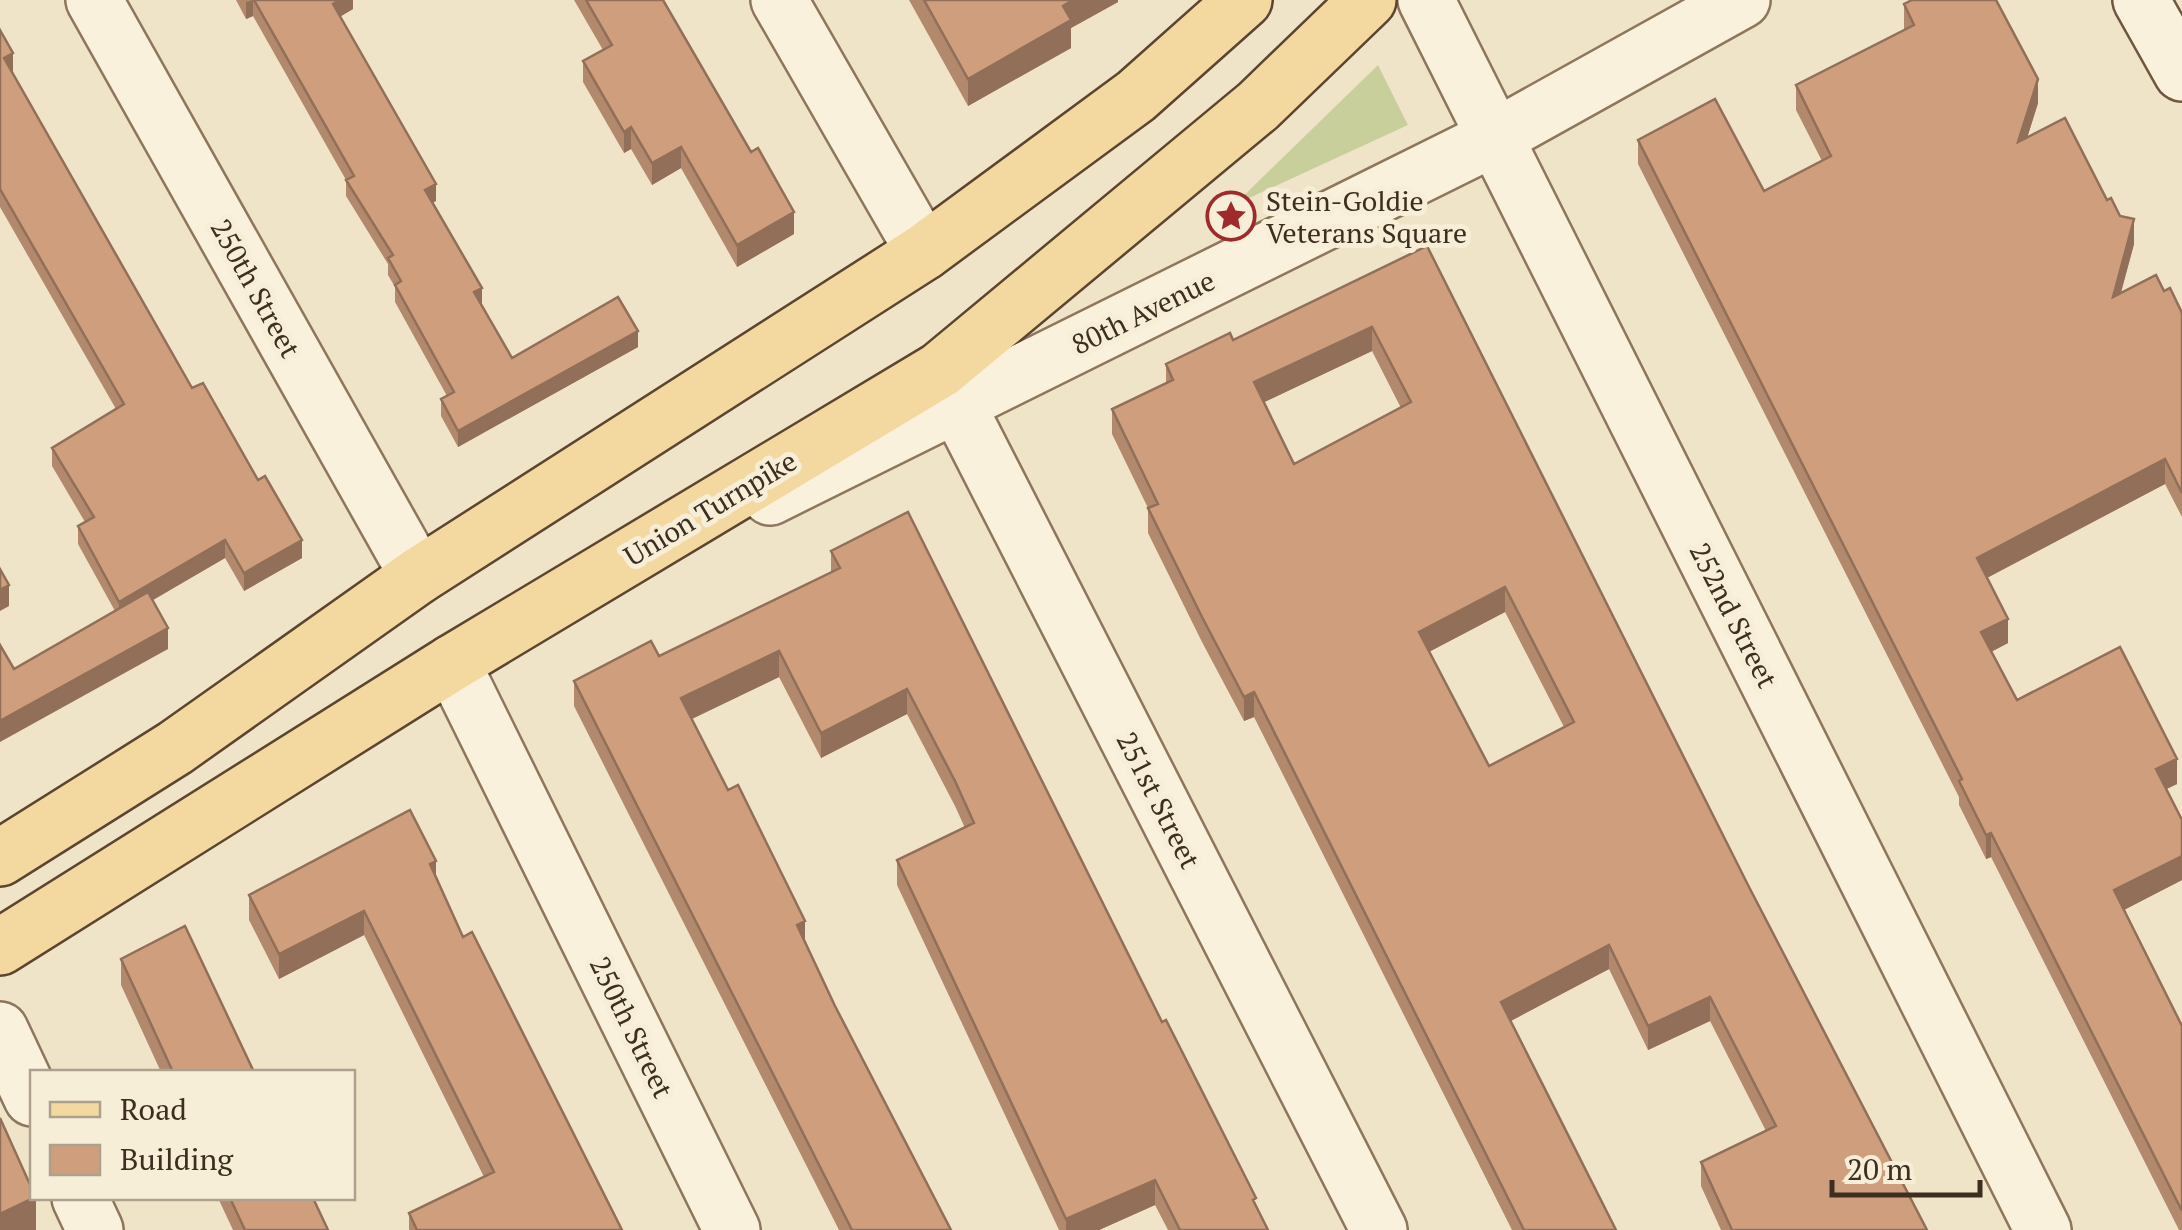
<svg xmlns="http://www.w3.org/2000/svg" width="2182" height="1230" viewBox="0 0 2182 1230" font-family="'PT Serif',serif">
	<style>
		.green { fill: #c9cf9b }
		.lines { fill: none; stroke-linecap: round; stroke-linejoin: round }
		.minor-casing { stroke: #8d765c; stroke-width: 60 }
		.secondary-casing { stroke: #6f573f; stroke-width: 60 }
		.primary-casing { stroke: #5b4430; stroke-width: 60 }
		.minor { stroke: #faf1dc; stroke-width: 55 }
		.secondary { stroke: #faf1dc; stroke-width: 55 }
		.primary { stroke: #f3d9a0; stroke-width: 55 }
		.wall { fill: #b2896c; fill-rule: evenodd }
		.shaded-wall { fill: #916f58 }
		.building { fill: #cf9f7d; stroke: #916f58; stroke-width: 2.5; fill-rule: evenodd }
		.labels { text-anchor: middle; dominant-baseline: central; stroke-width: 10; stroke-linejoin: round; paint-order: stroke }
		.poi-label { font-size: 28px; fill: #3d2e20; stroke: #f7eed8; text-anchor: start }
		.street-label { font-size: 28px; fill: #3d2e20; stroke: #f7eed8 }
	</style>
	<rect width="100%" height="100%" fill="#f0e4c8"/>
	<!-- green -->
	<path class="green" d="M1378,65L1408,125L1234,205Z"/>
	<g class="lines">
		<!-- minor casing -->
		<g class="minor-casing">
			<path id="minor" d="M94,0L418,576
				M779,0L924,252
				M1426,0L2043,1230
				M941,373L1379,1230
				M770,497L1494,138L1742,0
				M452,663L732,1230
				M0,1030L32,1098
				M80,1198L95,1230"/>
		</g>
		<!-- secondary casing -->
		<g class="secondary-casing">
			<path id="secondary" d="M2141,0L2182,73"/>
		</g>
		<!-- primary casing -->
		<g class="primary-casing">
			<path id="primary" d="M0,858L175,748L418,576L924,252L1136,96L1244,0
				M0,947L452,663L940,370L1258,106L1368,0"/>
		</g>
		<!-- minor -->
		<use href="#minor" class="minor"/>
		<!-- secondary -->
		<use href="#secondary" class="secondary"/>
		<!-- primary -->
		<use href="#primary" class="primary"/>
	</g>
	<!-- wall -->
	<path class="wall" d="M236,0H353V9L340,16L436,201L432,202L482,304L481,305L512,358L638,347L458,447L441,416V399L447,396L395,302V287L388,275V264L346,196V180L253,16L246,19Z
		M574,0H663L794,234L737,267L681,168L652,185L631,149L624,153L583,82V61L603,50Z
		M909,0H1118V2L1071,28V48L968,106Z
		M1904,4L2038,103L2027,138L2107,200L2134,244L2121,293L2164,291L2182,313V517L2165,484L1987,578L2008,643L1991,652L2017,700L2177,784L2166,789L2182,820V880L2124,910L2182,1026V1230H2179L1991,857L1986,859L1959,805V797L1638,164V140L1764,191L1822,161L1796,110V85L1904,30Z
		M0,30L13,71L11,72L192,388L302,558L244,591L225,558L152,600L168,649L14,669L115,611L78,544V526L85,522L52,466V448L116,409L0,207Z
		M1427,246L1749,887L1927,1230H1721L1701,1186V1162L1766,1131L1710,1021L1648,1050L1609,969L1511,1021L1616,1230H1512L1254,717L1244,721L1202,642L1148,533V508L1112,434V409L1166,383V364L1233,340ZM1372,351L1401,408L1294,464L1264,402ZM1505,612L1564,727L1489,766L1429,652Z
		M831,551L1162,1022L1268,1230H1168L1155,1205L1099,1230H1059L897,885V860L965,828L955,806L907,714L821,758L779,677L692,719L805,941L835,1006L951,1230H839L574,706V681L659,656L831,572Z
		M436,877L463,937L622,1230H409V1213L484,1177L364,935L279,979L249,920V895Z
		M121,959L254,1072H161L121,985Z
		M218,1198H313L328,1230H233Z"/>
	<!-- shaded-wall -->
	<path class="shaded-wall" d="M253,0V16L246,19V2Z
		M340,0H353V9L333,21V4Z
		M1073,0H1118V2L1071,28V48L968,106V79L1063,6Z
		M13,53V71L4,76V58Z
		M2038,79V103L2018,167V142Z
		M631,127V149L624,153V132Z
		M681,147V168L652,185V163Z
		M436,184V201L425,207V190Z
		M794,212V234L737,267V245Z
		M2134,219V244L2113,321V297Z
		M482,288V304L474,309V292Z
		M1372,327V351L1254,407V382Z
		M638,331V347L458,447V431Z
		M2165,459V484L1977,583V558Z
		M225,540V558L119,620V602Z
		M302,540V558L244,591V573Z
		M9,585V606L0,611V590Z
		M1505,587V612L1419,657V632Z
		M2008,619V643L1981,657V632Z
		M168,628V649L0,742V721Z
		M779,651V677L681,724V698Z
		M907,689V714L821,758V733Z
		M1254,692V717L1244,721V697Z
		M2177,759V784L2156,794V769Z
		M1991,833V857L1986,859V835Z
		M2182,856V880L2114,915V890Z
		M436,861V886L430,864Z
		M364,911V935L279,979V954Z
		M805,921V946L797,925Z
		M1609,945V969L1501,1026V1002Z
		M1710,997V1021L1648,1050V1026Z
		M1155,1180V1205L1099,1230H1066V1219Z
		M33,1198H36V1230H0V1214Z"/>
	<!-- building -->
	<path class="building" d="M254,0H340L333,4L436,184L425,190L482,288L474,292L512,358L618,297L638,331L458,431L441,399L454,392L395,285L401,281L388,258L393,255L346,180L354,176Z
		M586,0H663L751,152L758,148L794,212L737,245L681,147L652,163L631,127L624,132L583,61L612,45Z
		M924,0H1073L1063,6L1071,20L968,79Z
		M1912,0H1996L2038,79L2018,142L2065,118L2107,200L2111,198L2120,216L2134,219L2113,297L2156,275L2164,291L2170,288L2182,313V493L2165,459L1977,558L2008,619L1981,632L2017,700L2120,647L2177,759L2156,769L2182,820V856L2114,890L2182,1026V1211L1991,833L1986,835L1959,781L1962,779L1638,140L1715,99L1764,191L1831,156L1796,85L1914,25L1904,4Z
		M0,30L13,53L4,58L192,388L203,383L258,480L265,476L302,540L244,573L225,540L119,602L78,526L94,517L52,448L124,404L0,189Z
		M1427,246L1749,887L1927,1230H1732L1701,1162L1776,1126L1710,997L1648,1026L1609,945L1501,1002L1616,1230H1524L1254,692L1244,697L1202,617L1148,508L1158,504L1112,409L1173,380L1166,364L1230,333L1233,340ZM1372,327L1411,402L1294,464L1254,382ZM1505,587L1574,722L1489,766L1419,632Z
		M908,512L1162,1022L1166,1020L1256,1198L1253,1200L1268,1230H1180L1155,1180L1066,1219L897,860L974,823L955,781L907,689L821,733L779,651L681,698L728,790L738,785L805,921L797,925L835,1006L951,1230H852L574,681L651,641L659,656L840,568L831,551Z
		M0,569L9,585L0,590Z
		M148,592L168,628L0,721V645L14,669Z
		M410,810L436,861L430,864L463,937L472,932L622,1230H417L409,1213L494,1172L364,911L279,954L249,895Z
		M185,926L254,1072H173L121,959Z
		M0,1118L32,1189L33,1198L0,1214Z
		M230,1198H313L328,1230H245Z"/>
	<!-- icons -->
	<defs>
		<g id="sight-ring" transform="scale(2.5)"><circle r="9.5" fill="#f7eed8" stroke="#9e2a2b" stroke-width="1.5"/><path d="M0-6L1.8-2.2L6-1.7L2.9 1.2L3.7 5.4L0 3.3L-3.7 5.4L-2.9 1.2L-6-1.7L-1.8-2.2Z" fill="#9e2a2b"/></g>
	</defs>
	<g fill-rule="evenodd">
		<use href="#sight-ring" x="1231" y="216"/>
	</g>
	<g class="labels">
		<!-- poi labels -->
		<g class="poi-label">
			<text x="1266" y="200">Stein-Goldie<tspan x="1266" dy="32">Veterans Square</tspan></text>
		</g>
		<!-- street labels -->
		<g class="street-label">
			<text transform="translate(256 288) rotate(61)">250th Street</text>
			<text transform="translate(1143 312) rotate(-26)">80th Avenue</text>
			<text transform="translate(710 508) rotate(-31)">Union Turnpike</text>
			<text transform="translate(1734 615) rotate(63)">252nd Street</text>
			<text transform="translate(1159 800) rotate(63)">251st Street</text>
			<text transform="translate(632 1027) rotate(64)">250th Street</text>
		</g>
	</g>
	<!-- legend -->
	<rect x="30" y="1070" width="325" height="130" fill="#f7eed8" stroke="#ada18e" stroke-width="2.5"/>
	<rect x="50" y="1102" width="50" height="15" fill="#f3d9a0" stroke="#ada18e" stroke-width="2.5"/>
	<text x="120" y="1120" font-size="30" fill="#3d2e20">Road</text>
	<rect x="50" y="1145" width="50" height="30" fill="#cf9f7d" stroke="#ada18e" stroke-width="2.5"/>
	<text x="120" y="1170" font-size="30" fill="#3d2e20">Building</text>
	<!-- scale -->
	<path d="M1832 1180v15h148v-15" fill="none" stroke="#3d2e20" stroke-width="5"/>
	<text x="1847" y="1180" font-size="30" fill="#3d2e20" stroke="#f7eed8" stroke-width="8" paint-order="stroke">20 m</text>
</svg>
